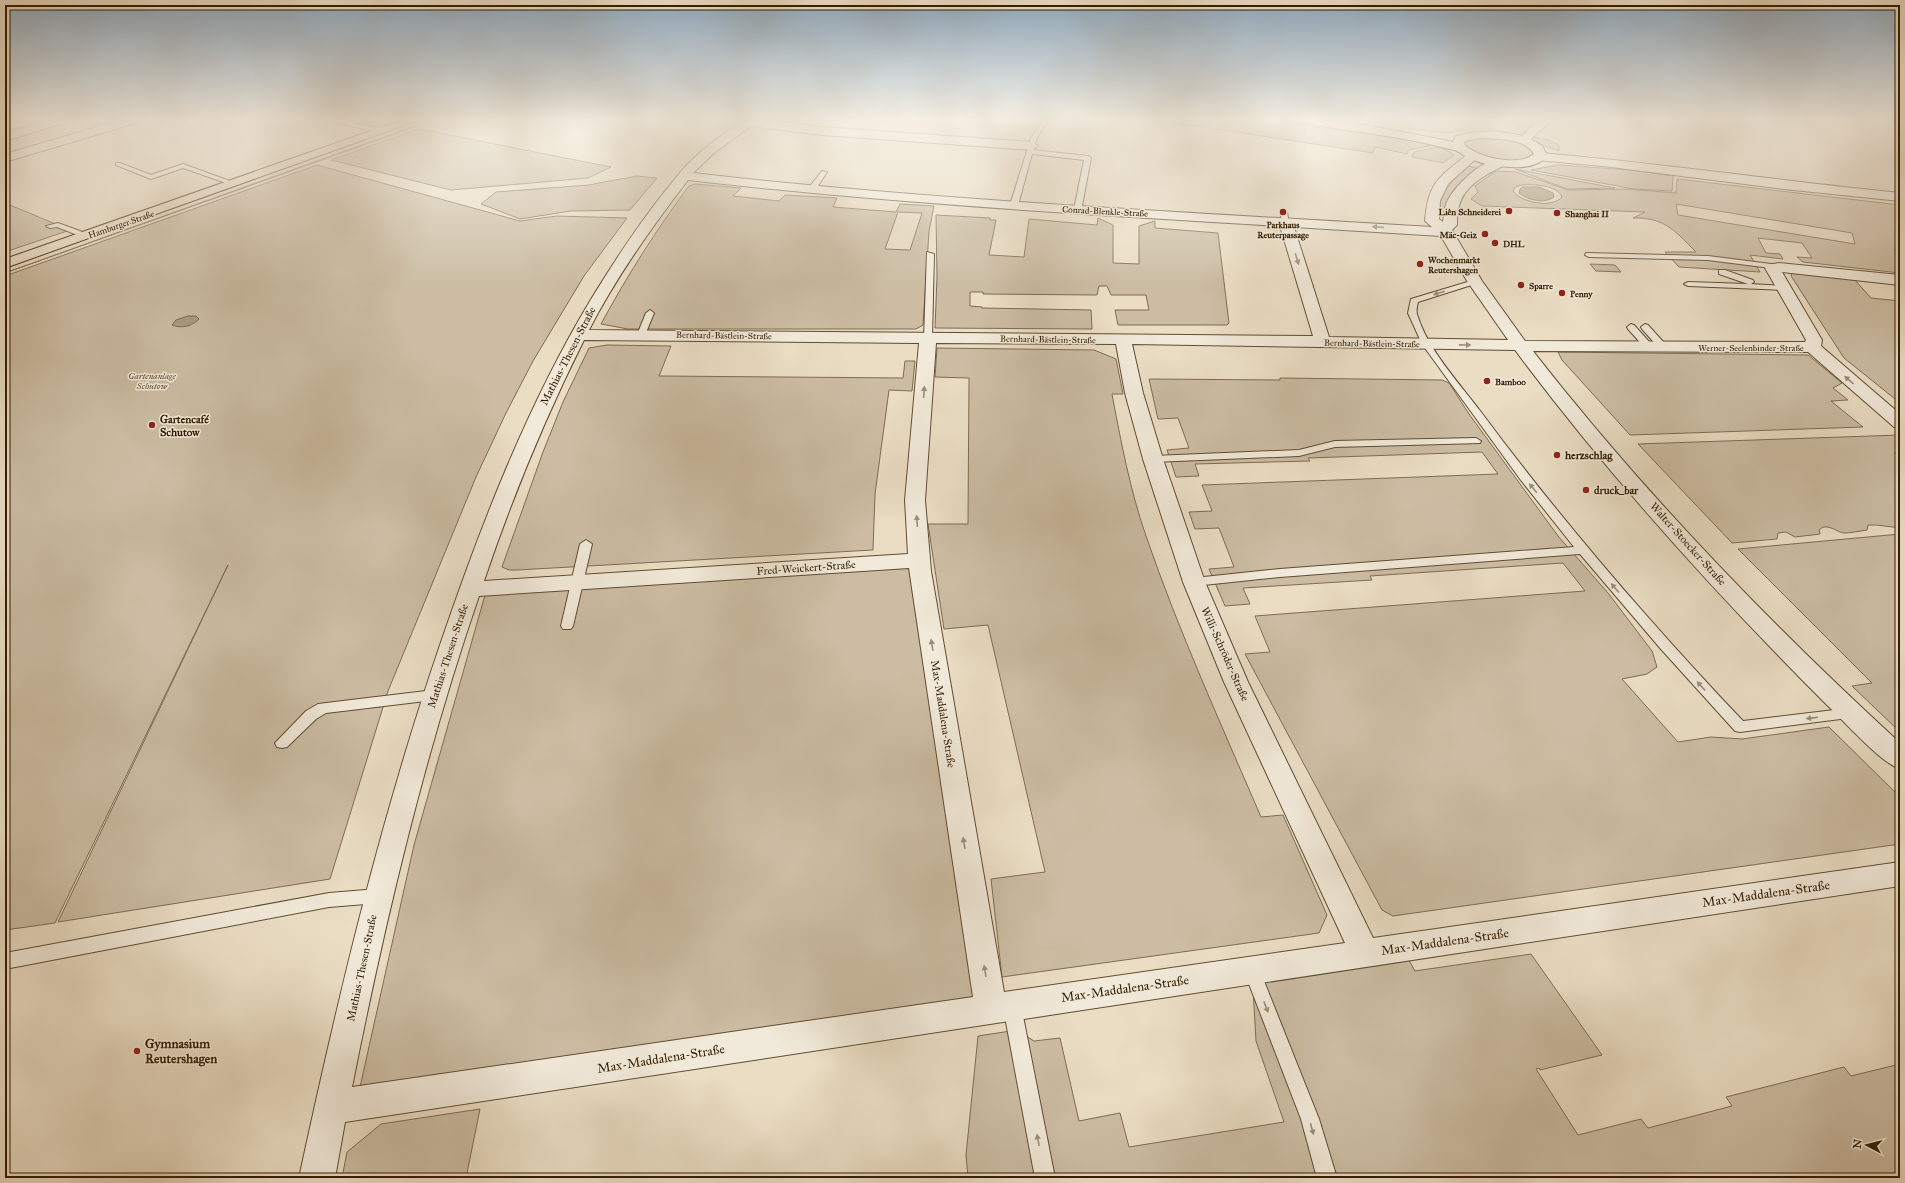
<svg xmlns="http://www.w3.org/2000/svg" width="1905" height="1183" viewBox="0 0 1905 1183" font-family="'IM FELL Great Primer',serif">
	<style>
		.green { fill: #cbbca3; stroke: #7f6c52; fill-rule: evenodd }
		.water { fill: #ac9c82; stroke: #7c694e }
		.lines { fill: none; stroke-linecap: round; stroke-linejoin: round }
		.lane-casing { stroke: #614d32; stroke-width: 2 }
		.street-casing { stroke: #614d32; stroke-width: 2 }
		.secondary-casing { stroke: #331d01; stroke-width: 2 }
		.primary-casing { stroke: #331d01; stroke-width: 2 }
		.lane { fill: #f1e9d9; fill-rule: evenodd }
		.street { fill: #f1e9d9; fill-rule: evenodd }
		.secondary { fill: #f1e9d9; fill-rule: evenodd }
		.primary { fill: #eaddc4; fill-rule: evenodd }
		.oneway { fill: #9c8d78 }
		.poi-dot { fill: #8f2418; stroke: #f1e9d9; stroke-width: 1.5 }
		.labels { text-anchor: middle; dominant-baseline: central; stroke-width: 3; stroke-linejoin: round; paint-order: stroke }
		.far-street-label { font-size: 9px; fill: #331d01; stroke: #f1e9d9 }
		.far-poi-label { font-size: 9px; font-weight: bold; fill: #331d01; stroke: #f1e9d9; text-anchor: start }
		.far-park-label { font-size: 9px; font-style: italic; fill: #614d32; stroke: #f1e9d9 }
		.street-label { font-size: 11px; fill: #331d01; stroke: #f1e9d9 }
		.poi-label { font-size: 11px; font-weight: bold; fill: #331d01; stroke: #f1e9d9; text-anchor: start }
		.near-street-label { font-size: 13px; fill: #331d01; stroke: #f1e9d9 }
		.near-poi-label { font-size: 13px; font-weight: bold; fill: #331d01; stroke: #f1e9d9; text-anchor: start }
	</style>
	<rect width="100%" height="100%" fill="#eaddc4"/>
	<filter id="stains"><feTurbulence type="fractalNoise" baseFrequency=".005" numOctaves="4"/><feColorMatrix values="0 0 0 0 .2 0 0 0 0 .09 0 0 0 0 .02 0 0 0 .5 -.17"/></filter>
	<radialGradient id="worn" r=".72"><stop offset=".6" stop-color="#630" stop-opacity="0"/><stop offset="1" stop-color="#630" stop-opacity=".3"/></radialGradient>
	<!-- green -->
	<path class="green" d="M434,119H437L5,273Z
		M1148,119H1214L1208,128Z
		M1223,119H1269L1428,143L1427,146H1430L1408,150L1407,154L1375,147L1373,153L1216,129Z
		M1412,119H1478L1496,122L1493,129H1471L1449,133L1409,129Z
		M1523,119H1537L1519,136L1511,134Z
		M418,129L424,130L611,167L588,178L451,190L331,160Z
		M1478,137H1497L1526,144L1536,155C1531,157 1524,161 1518,161C1505,162 1471,157 1465,145L1471,139Z
		M1534,137L1549,140L1559,145V151L1540,144Z
		M1437,147L1447,150L1454,155L1443,163L1412,157L1414,152Z
		M317,165L520,221L557,216L627,218L584,276L533,361L506,413L476,477L388,691L330,879L58,922L228,565L55,923L5,930V276Z
		M1558,165L1630,170L1673,176L1672,191L1634,189L1531,170Z
		M1469,166L1479,169C1457,185 1451,190 1445,217L1438,216C1438,193 1453,180 1469,166Z
		M1515,169L1525,171L1615,188L1567,189Z
		M1496,171L1516,172L1568,190L1628,189L1676,193L1677,179L1900,205V250H1894L1900,256V273L1803,262L1797,257L1812,258L1802,243L1758,238L1766,253L1780,254L1783,259L1750,255L1760,272L1679,267L1665,252H1696C1676,232 1665,217 1633,218L1645,212L1482,206L1471,199L1478,192L1475,186ZM1522,185C1534,184 1557,185 1562,197C1552,209 1520,202 1513,191L1515,187ZM1676,204L1852,233L1855,244L1678,215Z
		M637,176L657,178L630,210L571,211L520,219L481,204L496,192L589,185Z
		M695,184L741,188L733,196L779,201L785,195L837,198L833,207L896,212L900,204L934,206L929,231L923,325L916,329H628L601,324C627,276 656,230 689,186ZM898,212L922,213L910,250L885,249Z
		M5,203L70,230L5,252Z
		M936,215L990,218V220H996L989,255L1024,257L1029,219L1097,225L1098,218L1113,225V263L1139,264V226L1155,221V228L1218,233L1229,323L1227,325H1118L1115,310H1149L1146,295H1111L1107,286H1099L1097,295L983,294V292H970V306L982,307V308L1091,310L1092,329L935,328L937,277Z
		M1590,264L1615,265L1621,272L1596,271Z
		M1792,272L1854,279L1871,298L1900,301V403L1844,358L1791,276Z
		M607,345L671,346L659,376L903,378L905,361H915L912,391L889,390L875,494L873,550L517,570H509L502,567L543,452L563,402L589,348Z
		M937,348L1094,350L1116,359L1123,394H1112C1121,442 1130,490 1146,536C1179,632 1221,724 1261,817L1283,815L1327,915L1319,933L1002,977L991,879L1045,872L988,625L944,629L928,524H968L969,378L935,377Z
		M1558,352L1808,355L1842,383L1833,388L1848,400L1831,401L1863,427L1630,435L1562,360Z
		M1280,378L1442,380L1449,383L1469,414L1558,536L1608,593L1652,651L1657,667L1647,674L1622,679L1678,742L1711,737L1742,739L1829,727L1900,797V844L1393,916L1382,910L1245,654L1270,652L1255,616L1585,591L1563,563L1370,576L1372,580L1243,588L1250,604L1225,606L1209,569L1234,567L1219,528L1195,529L1189,512L1212,511L1202,485L1498,474L1482,452L1308,458L1310,461L1195,464L1199,476L1176,477L1167,450L1189,448L1178,418L1158,419L1149,379L1280,380Z
		M1900,435V452L1894,453L1900,458V527C1889,528 1880,524 1868,525L1867,530C1860,531 1851,533 1844,533C1836,532 1827,522 1819,530L1820,534L1795,537L1786,532L1778,533L1777,539L1732,543L1638,444Z
		M1900,534V732L1852,686L1872,683L1738,549Z
		M919,560L991,1009L356,1105L414,845L487,588Z
		M1402,948L1415,971L1531,954L1602,1055L1540,1070L1539,1068L1536,1069L1578,1135L1641,1119L1648,1128L1732,1106L1726,1097L1844,1067L1851,1076L1900,1064V1178H968L966,1155L978,1036L1017,1030L1034,1041L1060,1038L1079,1121L1120,1113L1129,1147L1284,1122L1256,1041L1252,971Z
		M480,1109L466,1178H342L347,1152L381,1124Z"/>
	<!-- water -->
	<path class="water" d="M1523,187H1539L1553,193L1554,197C1545,204 1527,200 1519,193L1520,189Z
		M188,316H196L199,319C193,326 181,329 172,325L176,320Z"/>
	<g class="lines">
		<!-- lane casing -->
		<g class="lane-casing">
			<path id="lane" d="M1043,119H1049L1037,138L1033,150L1088,156L1091,158L1081,211L1074,209L1084,160L1032,154L1018,205L1014,207L1010,205L1031,138Z
				M339,120L384,129L387,131L384,133L337,123L336,122Z
				M1370,120L1375,121L1371,130L1368,132L1365,130Z
				M116,163H120L151,175L183,164L238,184L232,185L183,168L151,179L116,165Z
				M822,171L827,172L814,192H808L807,190Z
				M1280,210L1287,212L1289,224L1282,222Z
				M58,223L88,234L89,236L85,238L57,227L50,228L46,226Z
				M927,252L934,254L932,338L928,341L924,338Z
				M1586,253L1708,256L1779,265L1783,267L1779,269L1708,260L1589,257L1585,255Z
				M1719,270H1725L1753,280L1754,282L1751,284L1783,286L1787,288L1783,290L1688,286L1684,284L1688,282L1748,284L1719,274Z
				M1474,280H1477L1481,282L1418,302C1417,306 1416,311 1417,314C1427,349 1460,384 1481,412C1562,521 1650,623 1743,721L1851,708L1856,709L1858,713L1856,717L1740,732L1735,731L1660,648L1580,554L1280,577L1194,586L1190,585L1188,582L1194,578L1280,569L1574,547L1520,479L1422,344L1408,313L1411,299Z
				M650,310L654,313L645,335L641,338L638,337L637,335L646,313Z
				M1631,324L1634,325L1652,345V349H1646L1628,329L1627,327Z
				M1645,324L1648,325L1666,345V349H1660L1642,329L1641,327Z
				M1476,438L1481,441L1480,443L1335,447L1299,456L1153,462L1148,459L1153,456L1299,450L1335,441Z
				M586,540L592,544L573,626L571,629H563L561,626L580,544Z
				M434,690L439,691L441,695L439,699L434,700L326,713L316,719L287,747L282,748L277,747L275,743L306,711L318,704Z
				M378,889L384,891L386,896L384,901L378,903L329,907L5,969V953L329,893Z
				M1252,963L1258,965L1260,971L1319,1119L1337,1178H1317L1301,1119L1244,971L1246,965Z
				M1012,998L1018,1000L1021,1006L1055,1178H1035L1003,1006L1006,1000Z"/>
		</g>
		<!-- street casing -->
		<g class="street-casing">
			<path id="street" d="M52,119H71L70,121L5,141V133Z
				M124,119H143L142,121L5,162V154Z
				M721,119H758L822,127L1032,142L1038,146L1032,150L822,135L751,126L714,153L693,173C938,201 1185,212 1432,227L1425,221C1428,181 1440,177 1469,153L1473,152L1479,156L1448,184L1440,201L1439,219L1443,222C1444,216 1444,210 1446,204C1453,187 1484,156 1503,160L1505,163L1503,166C1486,174 1464,186 1459,206C1457,212 1457,219 1457,225L1452,230L1482,281L1525,341L1805,342L1806,340L1765,268L1767,265L1779,263L1900,275V285L1782,272L1822,340L1821,346L1900,414V428L1894,427L1808,352L1533,351C1643,492 1768,622 1900,743V769C1881,763 1843,720 1826,704C1715,593 1609,476 1515,350L1132,344L1143,393L1163,459L1205,582L1248,682L1373,938L1900,862V886L345,1122L335,1178H299C338,997 381,817 441,642C481,525 527,406 590,301C612,265 635,229 662,195C672,183 681,170 692,160C706,146 722,135 738,124L722,121ZM688,180C885,203 1082,214 1280,226L1313,336L589,330C616,277 651,228 688,180ZM1294,227L1441,236L1467,281L1508,340L1329,337ZM584,340L919,343L905,500L908,554L484,581C512,498 545,418 584,340ZM936,343L1116,344L1125,393L1143,459L1183,582L1224,682L1345,943L1004,992L931,571L925,500ZM909,568L973,997L352,1087C385,921 424,756 479,596Z
				M1540,153C1660,163 1780,181 1900,193V201L1784,189L1603,166L1536,160L1534,157Z"/>
		</g>
		<!-- secondary casing -->
		<g class="secondary-casing">
			<path id="secondary" d="M1290,119C1345,119 1399,131 1453,142L1456,136C1478,130 1499,130 1522,136L1540,119H1553L1531,139L1542,146L1547,155C1540,166 1524,168 1511,167C1497,167 1483,164 1470,159C1464,156 1459,151 1454,150C1402,136 1348,131 1295,122ZM1481,138C1498,139 1525,138 1534,154C1519,167 1477,158 1464,144L1465,141Z"/>
		</g>
		<!-- primary casing -->
		<g class="primary-casing">
			<path id="primary" d="M405,119H422L5,268V259Z"/>
		</g>
		<!-- lane -->
		<use href="#lane" class="lane"/>
		<!-- street -->
		<use href="#street" class="street"/>
		<!-- secondary -->
		<use href="#secondary" class="secondary"/>
		<!-- primary -->
		<use href="#primary" class="primary"/>
	</g>
	<!-- one-way arrows -->
	<defs><path id="oneway-solid" d="M-6-.8H1V-3.2L6.5 0L1 3.2V.8H-6Z"/></defs>
	<g class="oneway">
		<use href="#oneway-solid" transform="translate(1378 227) rotate(-176)"/>
		<use href="#oneway-solid" transform="translate(1297 259) rotate(73)"/>
		<use href="#oneway-solid" transform="translate(1439 293) rotate(163)"/>
		<use href="#oneway-solid" transform="translate(1465 345) rotate(1)"/>
		<use href="#oneway-solid" transform="translate(1849 380) rotate(-139)"/>
		<use href="#oneway-solid" transform="translate(924 392) rotate(-86)"/>
		<use href="#oneway-solid" transform="translate(1533 488) rotate(-129)"/>
		<use href="#oneway-solid" transform="translate(917 521) rotate(-94)"/>
		<use href="#oneway-solid" transform="translate(1615 588) rotate(-131)"/>
		<use href="#oneway-solid" transform="translate(932 645) rotate(-99)"/>
		<use href="#oneway-solid" transform="translate(1701 686) rotate(-133)"/>
		<use href="#oneway-solid" transform="translate(1812 718) rotate(173)"/>
		<use href="#oneway-solid" transform="translate(964 843) rotate(-99)"/>
		<use href="#oneway-solid" transform="translate(985 971) rotate(-99)"/>
		<use href="#oneway-solid" transform="translate(1266 1007) rotate(69)"/>
		<use href="#oneway-solid" transform="translate(1312 1129) rotate(74)"/>
		<use href="#oneway-solid" transform="translate(1038 1140) rotate(-101)"/>
	</g>
	<!-- sky -->
	<linearGradient id="sky" x2="0" y2="1"><stop stop-color="#90aabf"/><stop offset="0.42" stop-color="#f6f0e4"/><stop offset="1" stop-color="#f6f0e4" stop-opacity="0"/></linearGradient>
	<rect width="1905" height="285" fill="url(#sky)"/>
	<!-- markers -->
	<g class="poi-dot">
		<circle cx="1509" cy="211" r="4"/>
		<circle cx="1283" cy="212" r="4"/>
		<circle cx="1557" cy="213" r="4"/>
		<circle cx="1485" cy="234" r="4"/>
		<circle cx="1495" cy="243" r="4"/>
		<circle cx="1420" cy="264" r="4"/>
		<circle cx="1521" cy="285" r="4"/>
		<circle cx="1562" cy="293" r="4"/>
		<circle cx="1487" cy="381" r="4"/>
		<circle cx="152" cy="425" r="4"/>
		<circle cx="1557" cy="455" r="4"/>
		<circle cx="1586" cy="490" r="4"/>
		<circle cx="137" cy="1051" r="4"/>
	</g>
	<g class="labels">
		<!-- far-street labels -->
		<g class="far-street-label">
			<text transform="translate(1105 211) rotate(3)">Conrad-Blenkle-Straße</text>
			<text transform="translate(121 224) rotate(-19)">Hamburger Straße</text>
			<text transform="translate(724 335) rotate(1)">Bernhard-Bästlein-Straße</text>
			<text transform="translate(1048 339) rotate(1)">Bernhard-Bästlein-Straße</text>
			<text transform="translate(1372 343) rotate(1)">Bernhard-Bästlein-Straße</text>
			<text x="1751" y="347">Werner-Seelenbinder-Straße</text>
		</g>
		<!-- far-poi labels -->
		<g class="far-poi-label">
			<text x="1501" y="211" text-anchor="end">Liên Schneiderei</text>
			<text x="1565" y="213">Shanghai II</text>
			<text x="1283" y="224" text-anchor="middle">Parkhaus<tspan x="1283" dy="10">Reuterpassage</tspan></text>
			<text x="1477" y="234" text-anchor="end">Mäc-Geiz</text>
			<text x="1503" y="243">DHL</text>
			<text x="1428" y="259">Wochenmarkt<tspan x="1428" dy="10">Reutershagen</tspan></text>
			<text x="1529" y="285">Sparre</text>
			<text x="1570" y="293">Penny</text>
			<text x="1495" y="381">Bamboo</text>
		</g>
		<!-- far-park labels -->
		<g class="far-park-label">
			<text x="152" y="375">Gartenanlage<tspan x="152" dy="10">Schutow</tspan></text>
		</g>
		<!-- street labels -->
		<g class="street-label">
			<text transform="translate(568 356) rotate(-63)">Mathias-Thesen-Straße</text>
			<text transform="translate(1688 544) rotate(48)">Walter-Stoecker-Straße</text>
			<text transform="translate(806 568) rotate(-4)">Fred-Weickert-Straße</text>
			<text transform="translate(1225 654) rotate(66)">Willi-Schröder-Straße</text>
			<text transform="translate(448 656) rotate(-72)">Mathias-Thesen-Straße</text>
			<text transform="translate(943 714) rotate(81)">Max-Maddalena-Straße</text>
			<text transform="translate(362 968) rotate(-78)">Mathias-Thesen-Straße</text>
		</g>
		<!-- poi labels -->
		<g class="poi-label">
			<text x="160" y="419">Gartencafé<tspan x="160" dy="13">Schutow</tspan></text>
			<text x="1565" y="455">herzschlag</text>
			<text x="1594" y="490">druck_bar</text>
		</g>
		<!-- near-street labels -->
		<g class="near-street-label">
			<text transform="translate(1766 894) rotate(-8)">Max-Maddalena-Straße</text>
			<text transform="translate(1445 942) rotate(-8)">Max-Maddalena-Straße</text>
			<text transform="translate(1125 989) rotate(-8)">Max-Maddalena-Straße</text>
			<text transform="translate(661 1059) rotate(-9)">Max-Maddalena-Straße</text>
		</g>
		<!-- near-poi labels -->
		<g class="near-poi-label">
			<text x="145" y="1044">Gymnasium<tspan x="145" dy="15">Reutershagen</tspan></text>
		</g>
	</g>
	<!-- margin -->
	<rect width="1905" height="1183" fill="none" stroke="#eaddc4" stroke-width="20"/>
	<rect x="6" y="6" width="1893" height="1171" fill="none" stroke="#331d01" stroke-width="2"/>
	<rect x="10" y="10" width="1885" height="1163" fill="none" stroke="#331d01"/>
	<!-- north arrow -->
	<g transform="translate(1867 1145) rotate(277)" stroke="#f1e9d9" stroke-width="3" paint-order="stroke">
	<path d="M0-3L7 15L0 10L-7 15Z" fill="#331d01"/>
	<text y="-6" font-size="11" font-weight="bold" text-anchor="middle" fill="#331d01">N</text>
	</g>
	<rect width="100%" height="100%" filter="url(#stains)"/>
	<rect width="100%" height="100%" fill="url(#worn)"/>
</svg>
